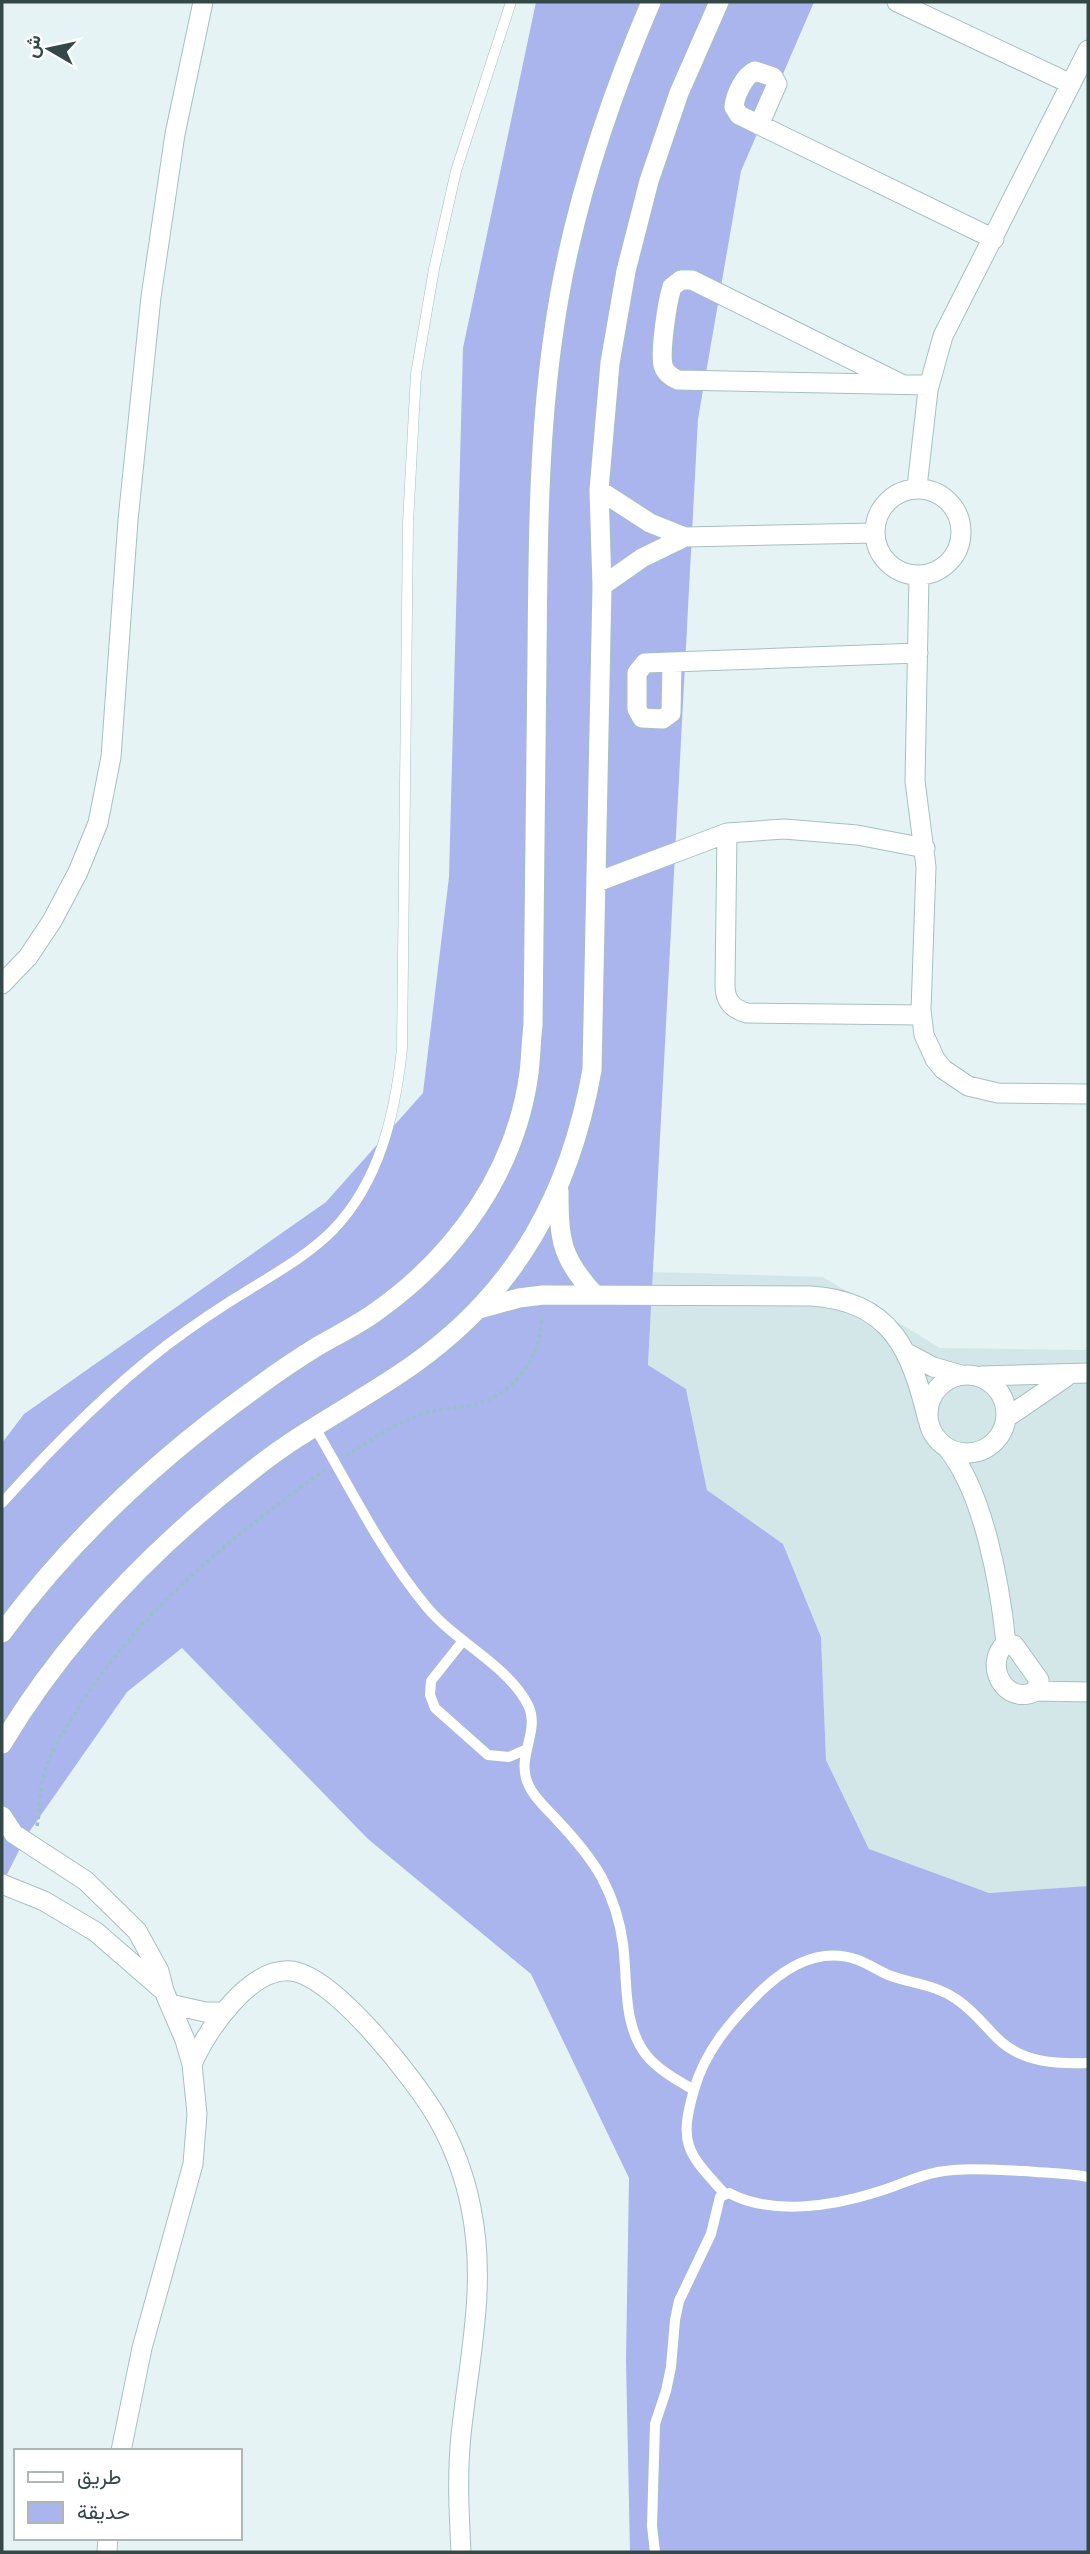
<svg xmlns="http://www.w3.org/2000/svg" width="1090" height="2554" viewBox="0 0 1090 2554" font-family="Roboto,Vazirmatn,sans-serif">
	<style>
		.residential { fill: #d3e7e9 }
		.green { fill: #aab4ed }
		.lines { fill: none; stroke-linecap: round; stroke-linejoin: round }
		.service-casing { stroke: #a7bfc1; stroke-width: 11 }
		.minor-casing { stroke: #a7bfc1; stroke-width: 21 }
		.path { stroke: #97c2c5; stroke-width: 3.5; stroke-dasharray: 3.5 3.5; stroke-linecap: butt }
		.service { stroke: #fff; stroke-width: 10 }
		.minor { stroke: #fff; stroke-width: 19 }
	</style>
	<rect width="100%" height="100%" fill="#e6f3f5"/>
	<!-- residential -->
	<path class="residential" d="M653,1272L823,1277L940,1348L1088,1350V1886L989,1893L869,1849L826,1760L821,1637L783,1544L707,1490L686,1389L648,1365Z"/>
	<!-- green -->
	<path class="green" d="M536,2H814L741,171L698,419L648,1365L686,1389L707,1490L783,1544L821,1637L826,1760L869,1849L989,1893L1088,1886V2552H630L626,2360L629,2178L531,1974L368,1839L182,1648L127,1692L27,1835L2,1884V1443L24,1414L326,1202L423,1093L449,877L463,348Z"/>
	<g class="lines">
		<!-- service casing -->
		<g class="service-casing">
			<path id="service" d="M314,1426C350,1487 381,1552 426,1606C455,1642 507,1664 528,1705C540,1729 519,1753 526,1778C530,1794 546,1808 557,1820C574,1838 590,1856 602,1878C613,1899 620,1921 623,1944C628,1981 622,2025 647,2056C660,2071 677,2080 694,2090
				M2,1503C53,1446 106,1392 167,1345C195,1324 225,1304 255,1286C283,1269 310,1253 333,1230C380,1181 395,1114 402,1049L408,523L416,374L434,269L456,171L511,2
				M462,1642L431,1681L430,1695L435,1708L488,1755L509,1757L527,1749
				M724,2193C688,2153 678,2145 694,2090C705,2051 730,2022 758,1994C785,1967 820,1946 858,1960C869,1964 880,1972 891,1976C914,1984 936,1985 956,1999C973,2010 984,2025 998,2039C1023,2063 1056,2064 1088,2063
				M655,2552L652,2526L655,2424L666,2391L671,2367L675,2320L679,2301L711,2234L720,2197L729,2193C772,2216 833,2206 877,2192C898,2186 916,2176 938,2172C966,2167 995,2170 1024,2171C1045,2173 1067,2173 1088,2177"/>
		</g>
		<!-- minor casing -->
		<g class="minor-casing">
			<path id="minor" d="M897,2L1071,84
				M759,125L777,84L773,77L755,71C744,76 735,95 734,107L739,115L994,239
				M901,384L692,280H681L672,287C667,302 660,351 663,365C665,373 671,377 678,380L929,385
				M917,487L928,390L943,336L1088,50
				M875 532a43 43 0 1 1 86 0a43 43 0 1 1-86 0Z
				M599,490L650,523L685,537L874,533
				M919,576L915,781L926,867L921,1010L924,1035L935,1059L943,1069L968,1086L998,1093L1088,1094
				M602,586L642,558L685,537
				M672,662L671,713L663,719L642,718L637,709V673L645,663L672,662L918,653
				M597,882L727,833
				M2,984L28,957L52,921L78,872L98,823L111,757L128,520L151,297L175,134L203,2
				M921,1015L747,1013C732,1009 725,1000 725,985L727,833L784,829L857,835L925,848
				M559,1191C559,1240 561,1258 595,1295
				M479,1309L519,1298L543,1295L811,1296C892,1301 911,1351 928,1420
				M907,1353L933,1367L961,1375
				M928 1414a39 39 0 1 1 78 0a39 39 0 1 1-78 0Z
				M981,1376L1088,1373
				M1006,1418L1066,1377
				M948,1449C984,1494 1000,1585 1006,1643
				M2,1633C72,1538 161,1456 256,1388C276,1373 297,1359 318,1346C337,1335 358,1325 377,1311C456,1255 516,1171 529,1073C531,1057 531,1041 533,1025C534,902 535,779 537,656C538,547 538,438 554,330C570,216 606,107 651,2
				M1006,1643L1014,1645L1039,1680L1036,1691C1006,1707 982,1665 1006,1643Z
				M1036,1691L1088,1692
				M2,1744C66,1637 156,1545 254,1469C304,1429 362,1401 414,1364C517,1291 570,1193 592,1070L602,586L599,490L610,363L626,271L649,181L679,93L719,2
				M2,1816L14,1834L86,1881L137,1931L159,1971L164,1991L185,2040L192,2064L197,2114L193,2164L142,2348L121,2451
				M2,1884L44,1901L96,1932L164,1991
				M170,2004L205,2012H224
				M192,2064C207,2031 249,1967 291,1971C334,1975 417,2082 438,2119C454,2147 465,2177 471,2208C487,2285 469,2359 461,2435C457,2475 459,2513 461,2552
				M107,2552L108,2538"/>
		</g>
		<!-- path -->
		<path class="path" d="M346,1456C370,1440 394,1424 422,1414C441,1407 461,1409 480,1403C518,1390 541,1355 542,1316
			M37,1826C41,1806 39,1787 46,1768C51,1751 62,1735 71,1720C129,1620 231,1536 325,1470"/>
		<!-- service -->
		<use href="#service" class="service"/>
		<!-- minor -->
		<use href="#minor" class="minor"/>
	</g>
	<!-- border -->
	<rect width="1090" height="2554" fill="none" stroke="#344848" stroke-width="7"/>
	<!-- legend -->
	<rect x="14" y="2449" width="228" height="91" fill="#ffffff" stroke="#aeb6b6" stroke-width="2"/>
	<rect x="28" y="2472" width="35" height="10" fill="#ffffff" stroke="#aeb6b6" stroke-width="2"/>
	<text x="77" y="2484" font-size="21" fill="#344848">طريق</text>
	<rect x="28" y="2502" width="35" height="21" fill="#aab4ed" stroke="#aeb6b6" stroke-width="2"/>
	<text x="77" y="2519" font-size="21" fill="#344848">حديقة</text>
	<!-- north arrow -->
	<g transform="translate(49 49) rotate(279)" stroke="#ffffff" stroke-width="5" paint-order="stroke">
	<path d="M0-5L12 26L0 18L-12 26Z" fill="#344848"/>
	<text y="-10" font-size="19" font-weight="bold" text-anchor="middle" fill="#344848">ش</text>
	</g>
</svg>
